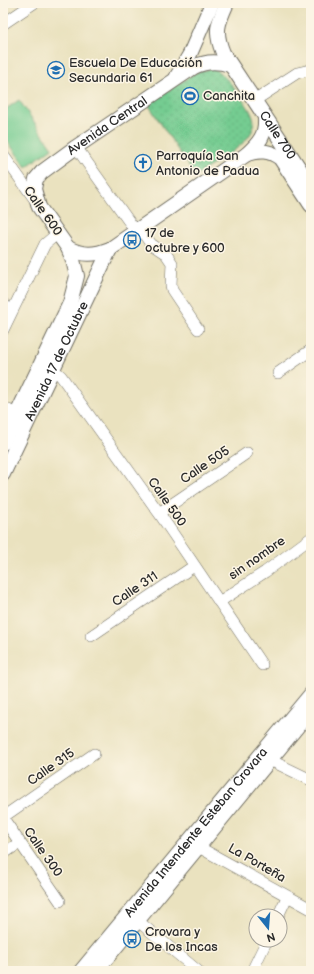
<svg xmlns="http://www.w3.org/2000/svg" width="314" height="974" viewBox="0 0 314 974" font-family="'Balsamiq Sans',sans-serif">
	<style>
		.grass { fill: #74cc91; stroke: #507c5e }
		.park { fill: url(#park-dots); stroke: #507c5e }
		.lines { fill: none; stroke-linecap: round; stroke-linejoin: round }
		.minor-casing { stroke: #6e6b5f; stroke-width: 12 }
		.major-casing { stroke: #6e6b5f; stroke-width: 16 }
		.minor { stroke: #fff; stroke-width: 11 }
		.major { stroke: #fff; stroke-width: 14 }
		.labels { text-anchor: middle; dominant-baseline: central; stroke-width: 3; stroke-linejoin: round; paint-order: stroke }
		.poi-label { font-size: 13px; fill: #2b2b2b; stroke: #fcf5e5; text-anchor: start }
		.street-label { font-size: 13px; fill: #2b2b2b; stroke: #fcf5e5 }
	</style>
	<defs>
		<pattern id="park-dots" width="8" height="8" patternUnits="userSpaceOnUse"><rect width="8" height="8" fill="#74cc91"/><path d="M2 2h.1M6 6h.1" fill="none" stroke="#65af7d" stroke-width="1.8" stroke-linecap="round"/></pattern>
	</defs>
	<rect width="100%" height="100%" fill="#fcf5e5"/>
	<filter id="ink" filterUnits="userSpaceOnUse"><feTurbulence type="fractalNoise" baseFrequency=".025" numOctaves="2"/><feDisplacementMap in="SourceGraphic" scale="8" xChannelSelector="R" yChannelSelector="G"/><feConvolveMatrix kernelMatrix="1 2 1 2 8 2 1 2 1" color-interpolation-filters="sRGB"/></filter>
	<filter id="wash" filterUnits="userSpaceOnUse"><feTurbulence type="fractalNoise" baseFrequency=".012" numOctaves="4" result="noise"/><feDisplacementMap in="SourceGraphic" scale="16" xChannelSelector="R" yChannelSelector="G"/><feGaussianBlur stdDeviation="0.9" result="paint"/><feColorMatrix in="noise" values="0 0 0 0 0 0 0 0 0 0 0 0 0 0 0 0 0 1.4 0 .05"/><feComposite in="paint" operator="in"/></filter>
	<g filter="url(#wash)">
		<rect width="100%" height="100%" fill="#eae2bf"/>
		<!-- grass -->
		<path class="grass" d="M19,100L52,148L26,167L3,135V111Z"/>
		<!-- park -->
		<path class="park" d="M213,68C226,76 233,86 242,99C247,105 254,115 254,124C253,144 211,165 195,176L148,104L195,73Z"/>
	</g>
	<g filter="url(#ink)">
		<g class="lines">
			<!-- minor casing -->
			<g class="minor-casing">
				<path id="minor" d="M3,24L34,3
					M254,101L297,73L310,70
					M76,147L135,230
					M3,155L36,201
					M139,227L151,244L166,254L172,263L171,285L172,290L198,329
					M3,303L9,310L12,311
					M3,330L45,244L58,233
					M48,365L61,376L159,513L262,665
					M278,373L311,350
					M3,407L16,414
					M159,513L247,453
					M219,602L265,572L311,538
					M91,636L194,566
					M270,760L311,780
					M3,817L94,754
					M3,818L60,901
					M194,842L204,850L311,909
					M3,854L19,843
					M278,916L287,897
					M138,921L198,971
					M252,971L267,940"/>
			</g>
			<!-- major casing -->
			<g class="major-casing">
				<g id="major">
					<path id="s1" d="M227,3C218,23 214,31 223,53L311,186"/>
					<path d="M177,76L190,54L212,3"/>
					<path d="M247,154C259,150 269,150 280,158L311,205"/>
					<path d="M68,248C83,256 95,255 110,249L247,154C259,143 266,135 265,119"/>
					<path id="s2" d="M3,443L70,303L77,276L73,260L68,248L39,207L34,189L36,179L42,172L76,147L194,67C206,61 218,61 230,65"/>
					<path id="s3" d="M3,474L110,249"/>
					<path id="s4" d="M81,971L311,694"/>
					<path d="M96,971L311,710"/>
				</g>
			</g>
			<!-- minor -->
			<use href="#minor" class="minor"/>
			<!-- major -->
			<use href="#major" class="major"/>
		</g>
	</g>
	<!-- icons -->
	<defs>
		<g id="school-ring" transform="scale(0.9)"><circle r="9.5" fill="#fcf5e5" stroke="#1f6fb2" stroke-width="1.5"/><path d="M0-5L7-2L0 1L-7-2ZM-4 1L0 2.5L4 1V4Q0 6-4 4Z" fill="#1f6fb2"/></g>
		<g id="stadium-ring" transform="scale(0.9)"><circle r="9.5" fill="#fcf5e5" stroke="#1f6fb2" stroke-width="1.5"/><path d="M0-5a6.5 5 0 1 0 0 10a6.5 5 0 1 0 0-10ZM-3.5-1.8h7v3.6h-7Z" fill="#1f6fb2"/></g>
		<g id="church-ring" transform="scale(0.9)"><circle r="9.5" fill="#fcf5e5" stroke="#1f6fb2" stroke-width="1.5"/><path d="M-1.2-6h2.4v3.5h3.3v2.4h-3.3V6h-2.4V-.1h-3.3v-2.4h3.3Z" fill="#1f6fb2"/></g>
		<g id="bus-ring" transform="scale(0.9)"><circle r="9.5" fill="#fcf5e5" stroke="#1f6fb2" stroke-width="1.5"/><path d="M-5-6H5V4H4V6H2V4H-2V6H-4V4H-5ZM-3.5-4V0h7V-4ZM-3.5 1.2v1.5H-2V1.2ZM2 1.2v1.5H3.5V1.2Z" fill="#1f6fb2"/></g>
	</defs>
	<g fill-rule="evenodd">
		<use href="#school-ring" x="56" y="70"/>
		<use href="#stadium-ring" x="190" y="96"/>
		<use href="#church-ring" x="143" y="163"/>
		<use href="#bus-ring" x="132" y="240"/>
		<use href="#bus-ring" x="132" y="939"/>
	</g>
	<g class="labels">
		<!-- poi labels -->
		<g class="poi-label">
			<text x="69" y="63">Escuela De Educación<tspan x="69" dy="15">Secundaria 61</tspan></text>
			<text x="203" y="96">Canchita</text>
			<text x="156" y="156">Parroquía San<tspan x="156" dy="15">Antonio de Padua</tspan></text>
			<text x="145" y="233">17 de<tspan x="145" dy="15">octubre y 600</tspan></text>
			<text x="145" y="932">Crovara y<tspan x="145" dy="15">De los Incas</tspan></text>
		</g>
		<!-- street labels -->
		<g class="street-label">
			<text stroke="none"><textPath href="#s2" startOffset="381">Avenida Central</textPath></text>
			<text stroke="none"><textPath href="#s1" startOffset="151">Calle 700</textPath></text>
			<text transform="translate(43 211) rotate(55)">Calle 600</text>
			<text stroke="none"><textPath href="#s3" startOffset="125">Avenida 17 de Octubre</textPath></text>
			<text transform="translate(205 465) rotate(-34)">Calle 505</text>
			<text transform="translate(167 502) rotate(55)">Calle 500</text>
			<text transform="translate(257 558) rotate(-35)">sin nombre</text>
			<text transform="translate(135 589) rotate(-34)">Calle 311</text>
			<text transform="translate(51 767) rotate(-35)">Calle 315</text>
			<text stroke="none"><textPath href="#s4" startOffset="180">Avenida Intendente Esteban Crovara</textPath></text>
			<text transform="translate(43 852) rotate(55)">Calle 300</text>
			<text transform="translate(257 863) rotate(30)">La Porteña</text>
		</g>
	</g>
	<!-- margin -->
	<rect width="314" height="974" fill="none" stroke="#fcf5e5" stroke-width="16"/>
	<!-- north arrow -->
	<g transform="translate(268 928) rotate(163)"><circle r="19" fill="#fcf5e5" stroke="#a8a49b"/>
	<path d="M0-3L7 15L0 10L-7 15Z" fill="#1f6fb2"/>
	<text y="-6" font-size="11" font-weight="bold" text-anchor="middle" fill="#2b2b2b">N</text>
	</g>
</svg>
